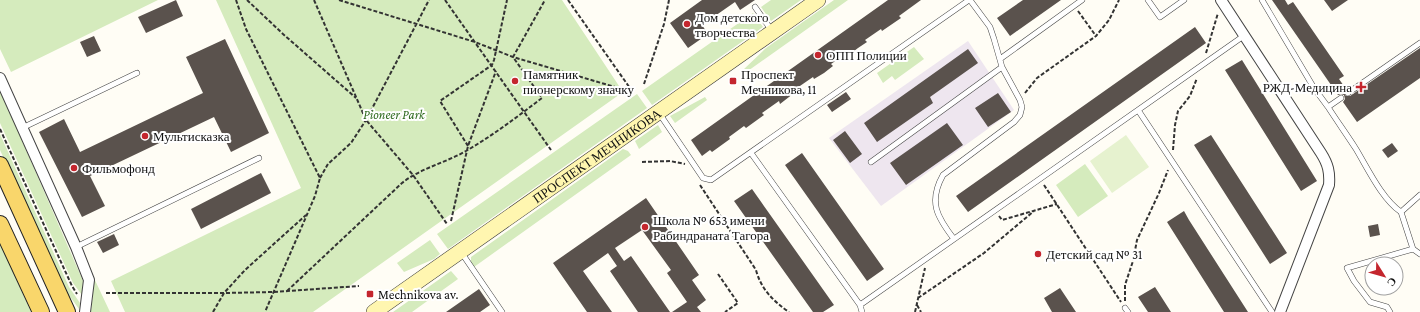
<svg xmlns="http://www.w3.org/2000/svg" width="1420" height="312" viewBox="0 0 1420 312" font-family="'Crimson Pro',serif">
	<style>
		.industrial { fill: #eee6ef }
		.green { fill: #d5ebbd }
		.pitch { fill: #e6f2cf }
		.building { fill: #5a524d }
		.lines { fill: none; stroke-linecap: round; stroke-linejoin: round }
		.lane-casing { stroke: #444; stroke-width: 6 }
		.street-casing { stroke: #444; stroke-width: 12 }
		.secondary-casing { stroke: #333; stroke-width: 16 }
		.primary-casing { stroke: #222; stroke-width: 18 }
		.path { stroke: #333; stroke-width: 2; stroke-dasharray: 4 2; stroke-linecap: butt }
		.lane { stroke: #fff; stroke-width: 5 }
		.street { stroke: #fff; stroke-width: 10 }
		.secondary { stroke: #fff6b0; stroke-width: 15 }
		.primary { stroke: #f9d66b; stroke-width: 16 }
		.poi-dot { fill: #c4262e; stroke: #fff; stroke-width: 1.5 }
		.labels { text-anchor: middle; dominant-baseline: central; stroke-width: 4; stroke-linejoin: round; paint-order: stroke }
		.poi-label { font-size: 13px; fill: #111; stroke: #fff; text-anchor: start }
		.park-label { font-size: 13px; font-style: italic; fill: #2f6b1f; stroke: #fff }
		.street-label { font-size: 13px; fill: #111; stroke: #fff }
	</style>
	<rect width="100%" height="100%" fill="#fffdf5"/>
	<!-- industrial -->
	<path class="industrial" d="M968,41L1014,110L881,206L829,138Z"/>
	<!-- green -->
	<path class="green" d="M0,0H158L11,72L0,49Z
		M216,0H562L623,92L313,312H125L111,281L301,188Z
		M771,0H801L771,21L761,7Z
		M834,0H848L745,73L743,70L766,48Z
		M753,13L763,27L652,105L642,91Z
		M914,47L924,59L895,80L892,76L883,83L877,73Z
		M0,90L83,281L82,295L73,283L0,123Z
		M637,94L647,108L448,249L437,234Z
		M705,97L707,100L675,123L670,116Z
		M658,125L662,132L639,149L635,141Z
		M0,134L69,287L80,303L79,309L63,287L0,150Z
		M623,149L628,151L631,155L474,267L471,263V257Z
		M1085,164L1108,196L1078,217L1056,185Z
		M430,240L440,254L434,259L404,272L397,263Z
		M0,243L31,312H0Z
		M451,271L458,279L412,312H393Z
		M93,276L110,312H91V311L93,294Z"/>
	<!-- pitch -->
	<path class="pitch" d="M1126,135L1149,167L1112,193L1090,161Z"/>
	<!-- building -->
	<path class="building" d="M176,0L183,16L146,33L138,17Z
		M702,0H755L740,10L735,2L702,25L708,34L688,48L670,23Z
		M888,0H921L899,16L901,18L882,31L881,29L865,40L867,42L858,48L849,55L847,53L831,64L833,66L824,73L814,79L813,77L797,88L798,90L780,104L779,101L762,113L764,115L746,128L744,126L729,137L730,139L712,152L710,150L702,156L691,140Z
		M1023,0H1061L1010,36L997,18Z
		M1272,0H1285L1288,5L1293,2L1344,76L1339,79L1346,89L1344,93L1346,96H1350L1420,48V78L1357,122L1343,102L1345,99L1344,95L1341,94L1338,95Z
		M1324,0H1348L1332,11Z
		M1195,27L1206,43L968,212L956,196Z
		M94,36L101,51L87,57L80,42Z
		M225,39L269,133L231,152L214,117L90,176L105,206L82,217L39,132L64,119L80,152L203,93L186,57Z
		M968,49L978,63L930,97L933,103L877,142L864,123Z
		M1242,60L1317,181L1301,191L1225,70Z
		M846,92L851,99L832,112L827,105Z
		M998,93L1011,112L988,127L975,108Z
		M947,123L963,145L906,185L890,163Z
		M845,131L862,154L850,163L833,140Z
		M1211,135L1287,253L1270,264L1194,145Z
		M1392,143L1398,151L1388,158L1382,150Z
		M802,153L884,269L867,281L785,165Z
		M261,173L271,193L201,229L191,209Z
		M752,189L834,305L823,312H813L734,201Z
		M646,198L699,275L692,280L706,300L697,307L701,312H672L687,302L667,273L671,270L642,230L615,248L624,261L631,256L670,312H638L610,271L617,266L608,253L583,271L612,312H587L553,263Z
		M1184,211L1189,220L1248,312H1224L1167,222Z
		M1378,224L1380,235L1370,237L1368,226Z
		M114,234L119,245L103,253L97,242Z
		M1155,287L1171,312H1148L1138,297Z
		M1060,288L1076,312H1052L1044,298Z
		M479,289L490,305L480,312H446Z"/>
	<g class="lines">
		<!-- lane casing -->
		<g class="lane-casing">
			<path id="lane" d="M1148,0L1160,17L1184,0
				M1262,0L1314,88L1328,107
				M755,7L772,31
				M1000,59L1082,0
				M1348,93L1420,43
				M1341,98L1328,107C1337,121 1347,135 1356,149C1368,169 1382,199 1401,212L1420,195
				M1138,110L1272,312
				M659,113L703,178L711,180L969,0
				M22,128L137,73
				M751,153L860,305L862,312
				M871,162L1002,67
				M954,239C937,217 928,202 943,175L1014,122L1020,115L1022,107L1020,100L1002,67L994,39L990,27L970,0
				M76,247L259,158
				M1413,249L1420,254
				M461,252L502,312
				M860,305L1245,35
				M1125,308L1128,312
				M1390,312L1387,307L1370,302L1354,281L1347,268L1413,249L1401,212"/>
		</g>
		<!-- street casing -->
		<g class="street-casing">
			<path id="street" d="M1221,0L1321,153C1328,164 1330,172 1329,185L1280,312
				M0,78L76,247L89,280L85,312"/>
		</g>
		<!-- secondary casing -->
		<g class="secondary-casing">
			<g id="secondary">
				<path id="s1" d="M374,312L818,0"/>
			</g>
		</g>
		<!-- primary casing -->
		<g class="primary-casing">
			<path id="primary" d="M0,165L67,312
				M0,224L41,312"/>
		</g>
		<!-- path -->
		<path class="path" d="M236,0L246,29L320,178L315,196L265,312
			M247,0L283,34L356,98
			M314,0L366,120L413,175L447,224
			M339,0L475,42L513,57L632,92
			M445,0L551,150
			M568,0L632,91
			M1078,11L1096,36
			M1206,53L1218,13
			M644,84L664,24L669,0
			M1025,93L1037,78L1096,36L1109,20L1119,0
			M0,129L72,286L77,294
			M468,146L440,101L492,65L494,60L507,0
			M1173,150L1175,125L1178,111L1190,96L1197,78
			M642,162L670,161L685,164
			M320,178L328,164L351,143L366,120L429,0
			M700,185L756,270C761,289 773,301 789,312
			M1044,185L1121,302
			M999,216L1002,220L1057,204
			M451,221L468,146L496,71
			M718,274L738,303L725,312
			M287,291L402,183C421,168 445,163 466,151C492,136 517,117 542,98L513,57L545,0
			M106,293H224L274,292L359,286
			M918,298L984,253L1034,211
			M1125,301V285L1133,261L1137,240L1159,193L1168,170
			M917,305L921,312
			M213,312L224,293L245,270L306,215
			M915,312L925,268"/>
		<!-- lane -->
		<use href="#lane" class="lane"/>
		<!-- street -->
		<use href="#street" class="street"/>
		<!-- secondary -->
		<use href="#secondary" class="secondary"/>
		<!-- primary -->
		<use href="#primary" class="primary"/>
	</g>
	<!-- markers -->
	<g class="poi-dot">
		<circle cx="687" cy="24" r="4"/>
		<circle cx="818" cy="55" r="4"/>
		<circle cx="515" cy="81" r="4"/>
		<rect x="729" y="77" width="8" height="8" rx="2"/>
		<path d="M1359 81h4v4h4v4h-4v4h-4v-4h-4v-4h4z"/>
		<circle cx="145" cy="136" r="4"/>
		<circle cx="74" cy="168" r="4"/>
		<circle cx="645" cy="227" r="4"/>
		<circle cx="1038" cy="254" r="4"/>
		<rect x="366" y="290" width="8" height="8" rx="2"/>
	</g>
	<g class="labels">
		<!-- poi labels -->
		<g class="poi-label">
			<text x="695" y="17">Дом детского<tspan x="695" dy="15">творчества</tspan></text>
			<text x="826" y="55">ОПП Полиции</text>
			<text x="523" y="74">Памятник<tspan x="523" dy="15">пионерскому значку</tspan></text>
			<text x="741" y="74">Проспект<tspan x="741" dy="15">Мечникова, 11</tspan></text>
			<text x="1352" y="87" text-anchor="end">РЖД-Медицина</text>
			<text x="153" y="136">Мультисказка</text>
			<text x="82" y="168">Фильмофонд</text>
			<text x="653" y="220">Школа № 653 имени<tspan x="653" dy="15">Рабиндраната Тагора</tspan></text>
			<text x="1046" y="254">Детский сад № 31</text>
			<text x="378" y="294">Mechnikova av.</text>
		</g>
		<!-- park labels -->
		<g class="park-label">
			<text x="394" y="114">Pioneer Park</text>
		</g>
		<!-- street labels -->
		<g class="street-label">
			<text stroke="none"><textPath href="#s1" startOffset="272">ПРОСПЕКТ МЕЧНИКОВА</textPath></text>
		</g>
	</g>
	<!-- north arrow -->
	<g transform="translate(1384 276) rotate(127)"><circle r="19" fill="#ffffff" stroke="#a0a0a0"/>
	<path d="M0-3L7 15L0 10L-7 15Z" fill="#c4262e"/>
	<text y="-6" font-size="11" font-weight="bold" text-anchor="middle" fill="#111111">С</text>
	</g>
</svg>
